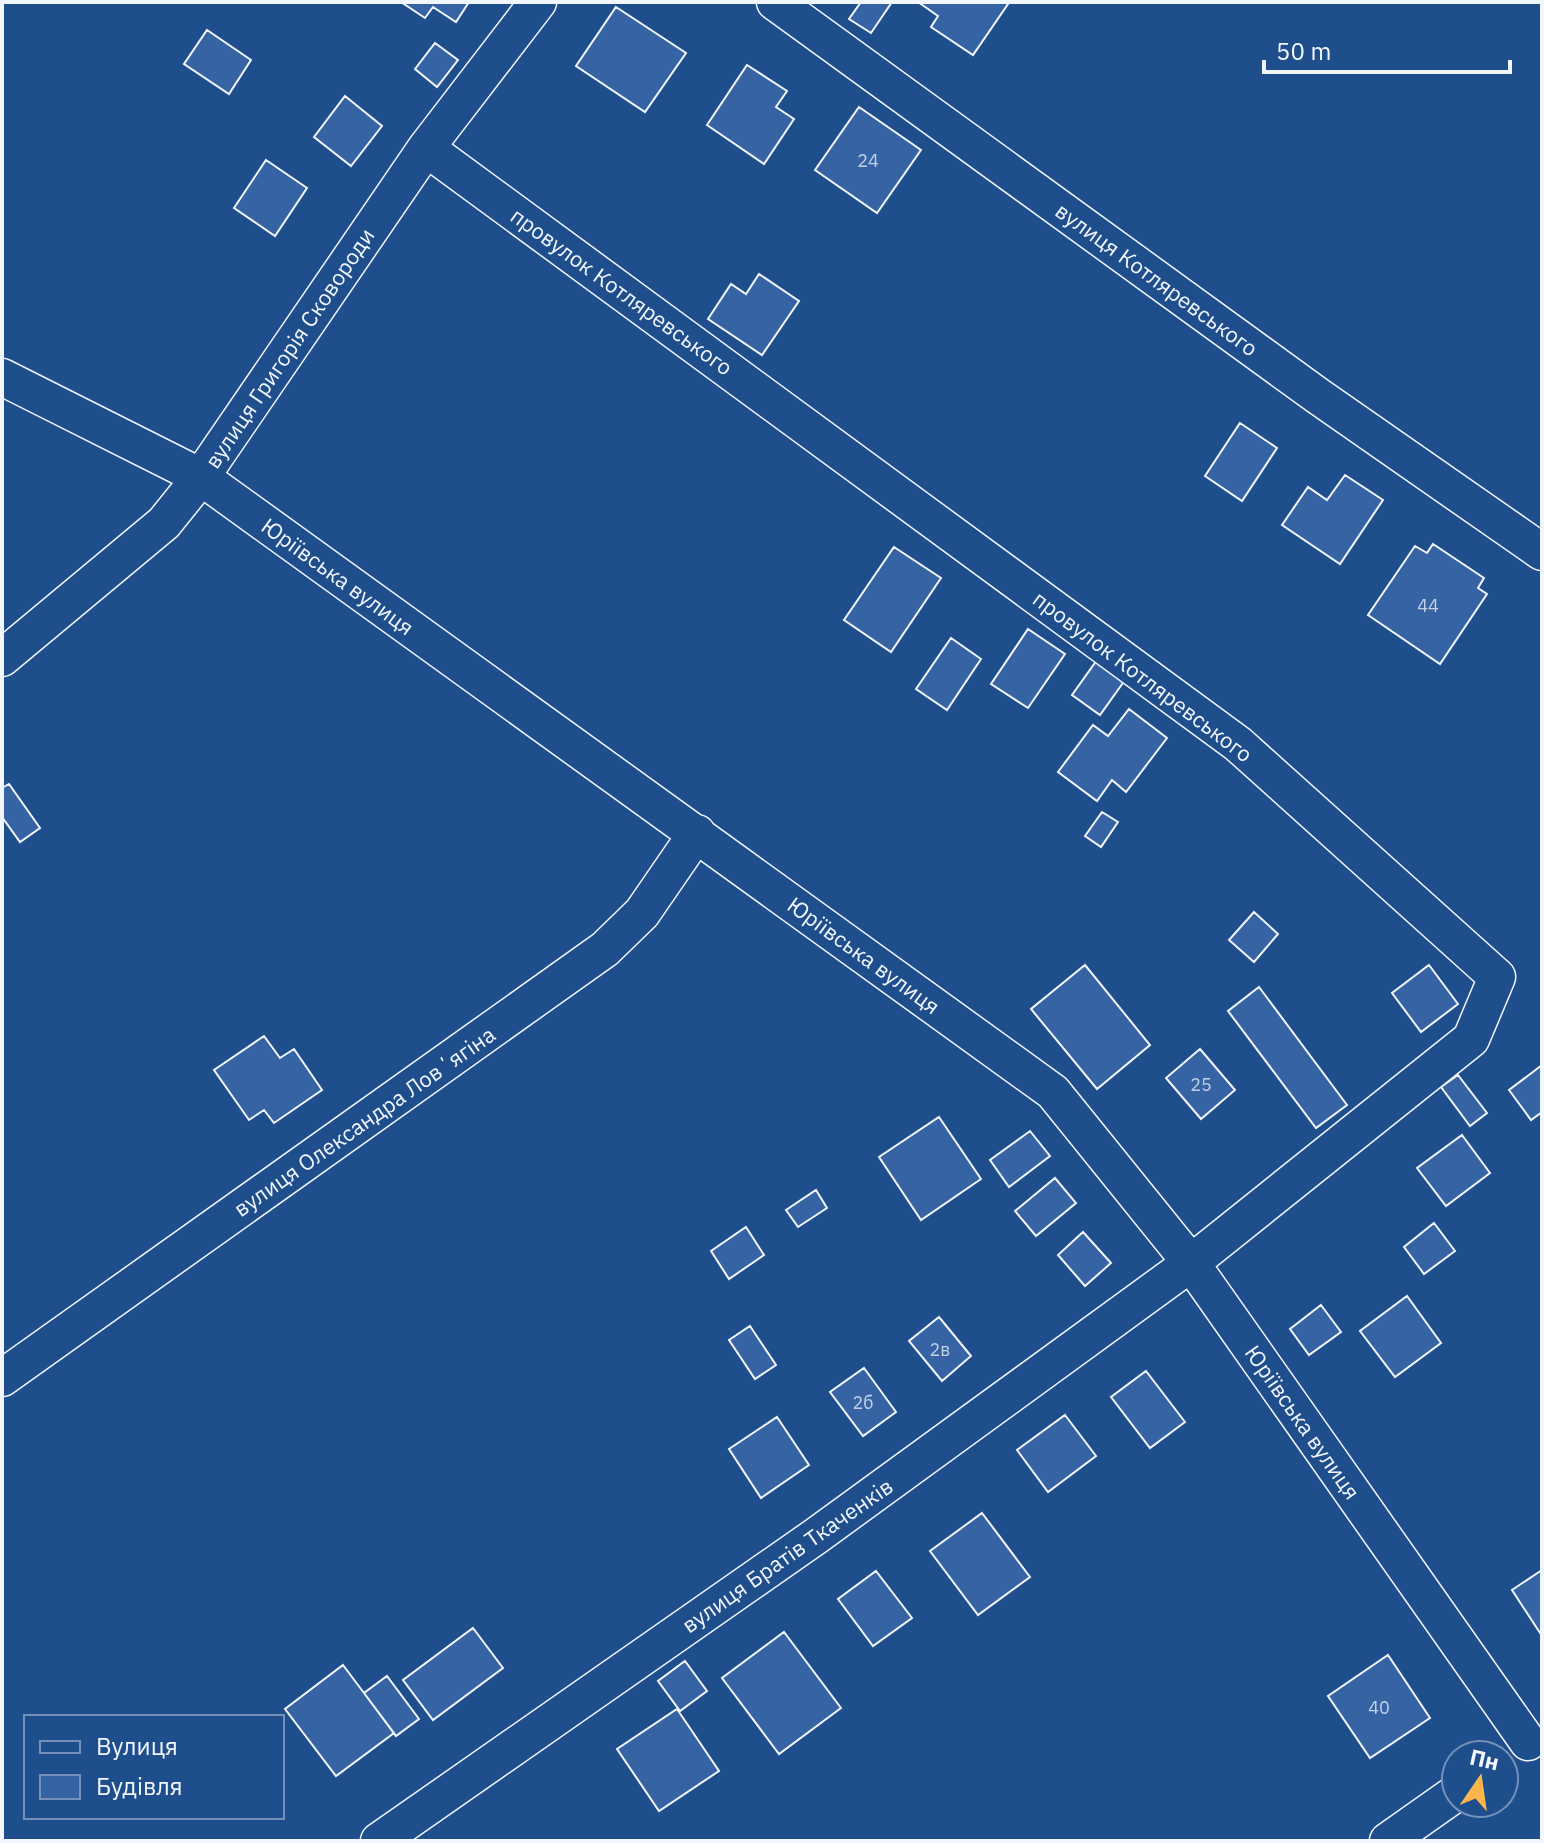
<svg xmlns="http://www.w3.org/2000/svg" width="1544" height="1843" viewBox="0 0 1544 1843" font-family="'IBM Plex Sans',sans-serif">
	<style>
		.building { fill: #3563a3; stroke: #f2f6ff; stroke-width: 2 }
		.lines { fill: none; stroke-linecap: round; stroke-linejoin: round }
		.minor-casing { stroke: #f2f6ff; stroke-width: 39 }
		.minor { stroke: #1f4e8c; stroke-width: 36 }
		.labels { text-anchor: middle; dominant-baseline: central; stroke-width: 6; stroke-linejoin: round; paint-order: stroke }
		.number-label { font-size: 18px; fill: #c3d1e8 }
		.street-label { font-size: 22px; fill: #f2f6ff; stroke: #1f4e8c }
	</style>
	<rect width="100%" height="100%" fill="#1f4e8c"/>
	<!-- building -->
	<path class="building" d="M401,2H469L456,22L433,7L425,18Z
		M861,2H892L871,33L849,19Z
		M918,2H1005L1008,4L973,55L931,27L938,16Z
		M616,7L686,53L645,112L576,66Z
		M207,30L251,60L229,94L184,64Z
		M435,43L458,60L437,87L415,69Z
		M747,65L787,91L776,107L794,119L764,164L707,125Z
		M345,96L382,126L351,166L314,137Z
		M859,107L921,150L877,213L815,170Z
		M266,160L307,188L275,236L234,208Z
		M759,274L799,301L762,355L708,319L731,284L746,294Z
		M1240,423L1277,448L1242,501L1205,476Z
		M1345,475L1383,500L1340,564L1282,525L1308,487L1327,500Z
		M1433,544L1484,578L1478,588L1487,594L1440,664L1368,615L1415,546L1427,553Z
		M894,547L941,578L891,652L844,620Z
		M1028,629L1065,654L1028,708L991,684Z
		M951,638L981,659L947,710L916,689Z
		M1097,660L1125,680L1100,715L1072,695Z
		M1129,709L1167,738L1126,792L1112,780L1097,801L1058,772L1093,725L1108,736Z
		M9,784L40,828L20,842L2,817V788Z
		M1102,812L1118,822L1101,847L1085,836Z
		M1254,912L1278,934L1254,962L1229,940Z
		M1085,965L1150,1045L1097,1089L1031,1009Z
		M1429,965L1458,1004L1421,1032L1392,993Z
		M1259,987L1347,1105L1316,1128L1228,1011Z
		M264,1036L280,1058L294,1049L322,1090L274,1123L264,1110L249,1120L214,1070Z
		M1200,1049L1235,1090L1201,1119L1166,1078Z
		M1542,1065V1112L1531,1120L1509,1090Z
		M1458,1075L1487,1113L1470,1126L1441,1087Z
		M939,1117L981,1179L921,1220L879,1157Z
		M1030,1131L1050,1156L1009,1187L990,1160Z
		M1462,1135L1490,1173L1446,1206L1417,1168Z
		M1055,1178L1076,1203L1036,1236L1015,1211Z
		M816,1190L827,1208L798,1227L786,1210Z
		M1434,1223L1455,1251L1424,1274L1404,1247Z
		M746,1227L764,1255L729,1279L711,1251Z
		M1083,1232L1111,1263L1085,1286L1058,1255Z
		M1407,1296L1441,1343L1395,1377L1360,1331Z
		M1321,1305L1341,1332L1309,1355L1290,1329Z
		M939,1317L971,1356L942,1381L909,1341Z
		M750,1326L776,1365L755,1379L729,1340Z
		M864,1368L896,1412L863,1436L830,1392Z
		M1146,1371L1185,1422L1150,1448L1111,1397Z
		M1065,1415L1096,1456L1048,1492L1017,1450Z
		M777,1417L809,1465L761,1498L729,1449Z
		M982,1513L1030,1577L978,1615L930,1551Z
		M1542,1570V1636L1512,1590Z
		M876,1571L912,1618L873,1646L838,1599Z
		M473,1628L503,1668L433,1720L403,1680Z
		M784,1632L841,1708L779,1754L722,1678Z
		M1388,1655L1430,1718L1370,1758L1328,1696Z
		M685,1661L707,1691L680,1711L658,1681Z
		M343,1665L394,1733L336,1776L285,1709Z
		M387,1676L419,1719L396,1736L364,1693Z
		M677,1709L719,1771L659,1811L617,1749Z"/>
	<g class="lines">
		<!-- minor casing -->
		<g class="minor-casing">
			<path id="minor" d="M775,2L1318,396L1542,552
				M2,377L201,477L1053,1092L1191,1263L1528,1742
				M2,658L164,523L201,477L426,148L538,2
				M2,1378L605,949L642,913L697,833
				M379,1841L816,1536L1191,1263L1471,1039L1497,977L1238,744L426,148
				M1388,1841L1456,1793"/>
		</g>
		<!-- minor -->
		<use href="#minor" class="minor"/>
	</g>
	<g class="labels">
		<!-- number labels -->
		<g class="number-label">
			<text x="868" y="160">24</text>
			<text x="1428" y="605">44</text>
			<text x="1201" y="1084">25</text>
			<text x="940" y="1349">2в</text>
			<text x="863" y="1402">2б</text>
			<text x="1379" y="1707">40</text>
		</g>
		<!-- street labels -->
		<g class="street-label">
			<text transform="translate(1157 279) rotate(36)">вулиця Котляревського</text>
			<text transform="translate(622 291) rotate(36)">провулок Котляревського</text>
			<text transform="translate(289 348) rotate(-56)">вулиця Григорія Сковороди</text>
			<text transform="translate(338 576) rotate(36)">Юріївська вулиця</text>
			<text transform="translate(1143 676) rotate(37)">провулок Котляревського</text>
			<text transform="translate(864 955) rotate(36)">Юріївська вулиця</text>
			<text transform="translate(364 1121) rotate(-35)">вулиця Олександра Ловʼягіна</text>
			<text transform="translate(1303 1422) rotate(55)">Юріївська вулиця</text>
			<text transform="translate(787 1555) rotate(-35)">вулиця Братів Ткаченків</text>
		</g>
	</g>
	<!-- border -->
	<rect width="1544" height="1843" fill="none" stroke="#f2f6ff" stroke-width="8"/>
	<!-- legend -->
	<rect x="24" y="1715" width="260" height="104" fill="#1f4e8c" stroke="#7391ba" stroke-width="2"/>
	<rect x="40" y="1741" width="40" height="12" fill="#1f4e8c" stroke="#7391ba" stroke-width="2"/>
	<text x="96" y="1755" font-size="24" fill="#f2f6ff">Вулиця</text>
	<rect x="40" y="1775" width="40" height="24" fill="#3563a3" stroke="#7391ba" stroke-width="2"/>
	<text x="96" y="1795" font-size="24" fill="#f2f6ff">Будівля</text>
	<!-- north arrow -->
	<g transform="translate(1480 1779) rotate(13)"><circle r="38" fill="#1f4e8c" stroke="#7391ba" stroke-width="2"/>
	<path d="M0-6L14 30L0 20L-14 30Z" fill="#ffb74d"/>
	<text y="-12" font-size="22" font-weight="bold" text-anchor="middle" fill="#f2f6ff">Пн</text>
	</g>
	<!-- scale -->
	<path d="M1264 60v12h246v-12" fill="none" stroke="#f2f6ff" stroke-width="4"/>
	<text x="1276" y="60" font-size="24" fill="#f2f6ff" stroke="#1f4e8c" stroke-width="6" paint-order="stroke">50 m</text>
</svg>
